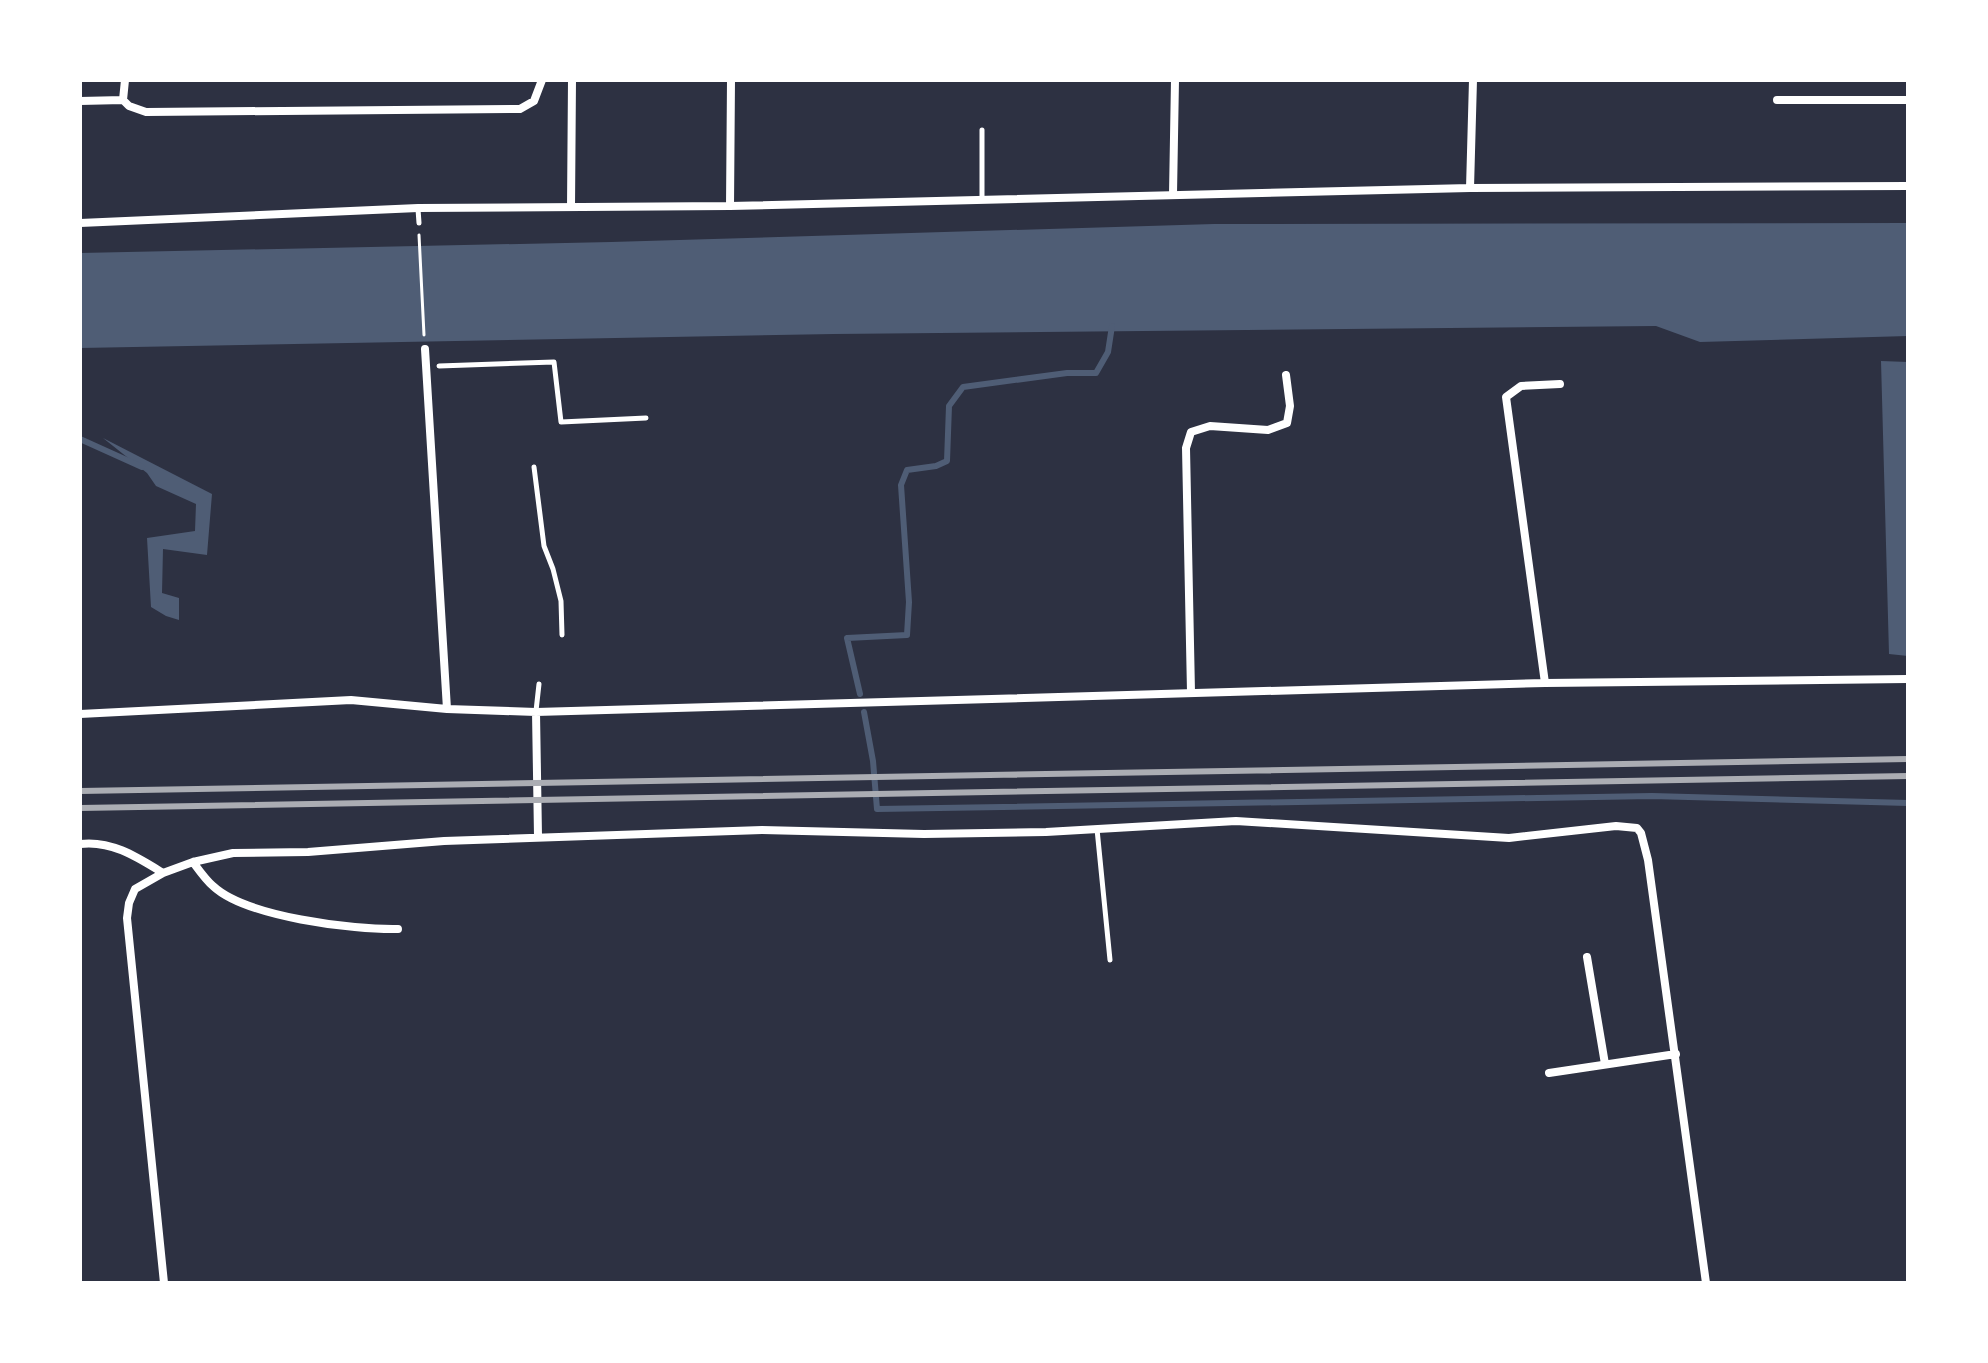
<svg xmlns="http://www.w3.org/2000/svg" width="1988" height="1363" viewBox="0 0 1988 1363" font-family="Montserrat,sans-serif">
	<style>
		.water { fill: #4f5d75 }
		.lines { fill: none; stroke-linecap: round; stroke-linejoin: round }
		.stream { stroke: #4f5d75; stroke-width: 6 }
		.path { stroke: #fff; stroke-width: 3 }
		.service { stroke: #fff; stroke-width: 5 }
		.minor { stroke: #fff; stroke-width: 8 }
		.rail { stroke: #abadb3; stroke-width: 6 }
	</style>
	<rect width="100%" height="100%" fill="#2d3142"/>
	<!-- water -->
	<path class="water" d="M1908,223V336L1700,342L1656,326L834,334L80,348V253L611,242L1214,224Z
		M1881,361L1908,362V656L1889,654Z
		M103,438L212,494L207,555L163,549L162,593L179,598V620L166,616L151,607L147,538L195,531L196,504L156,486L147,473Z"/>
	<g class="lines">
		<!-- stream -->
		<path class="stream" d="M80,439L142,467
			M860,694L847,638L907,635L909,602L901,485L907,470L936,466L947,461L949,406L963,387L1067,373H1096L1108,352L1112,326
			M864,712L873,761L877,809L1652,796L1908,803"/>
		<!-- path -->
		<path class="path" d="M419,235L424,335"/>
		<!-- service -->
		<path class="service" d="M982,130V200
			M418,209L419,223
			M439,366L554,362L561,422L646,418
			M534,467L544,546L553,569L561,601L562,635
			M536,711L539,684
			M1097,829L1110,960"/>
		<!-- minor -->
		<path class="minor" d="M123,100L125,80
			M1777,100H1908
			M80,101L123,100L129,106L146,112L520,109L534,101L542,80
			M1470,188L1473,80
			M1173,194L1175,80
			M730,206L731,80
			M571,207L572,80
			M80,223L418,208L730,206L1470,188L1908,186
			M425,349L447,709
			M1545,683L1506,397L1521,386L1560,384
			M1191,692L1186,448L1191,432L1210,426L1268,430L1287,423L1290,406L1286,375
			M536,712L538,836
			M80,714L351,700L447,709L536,712L1545,683L1908,679
			M80,844C111,840 137,857 163,873
			M193,862C199,870 205,879 213,886C246,917 353,930 398,929
			M1587,957L1605,1064
			M1549,1073L1676,1054
			M164,1283L127,918L129,903L135,889L163,873L193,862L233,853L308,852L444,841L762,830L924,834L1046,832L1236,821L1509,838L1616,826L1637,828L1641,833L1648,860L1706,1283"/>
		<!-- rail -->
		<path class="rail" d="M80,791L1908,759
			M80,808L1908,776"/>
	</g>
	<!-- border -->
	<rect width="1988" height="1363" fill="none" stroke="#ffffff" stroke-width="164"/>
</svg>
